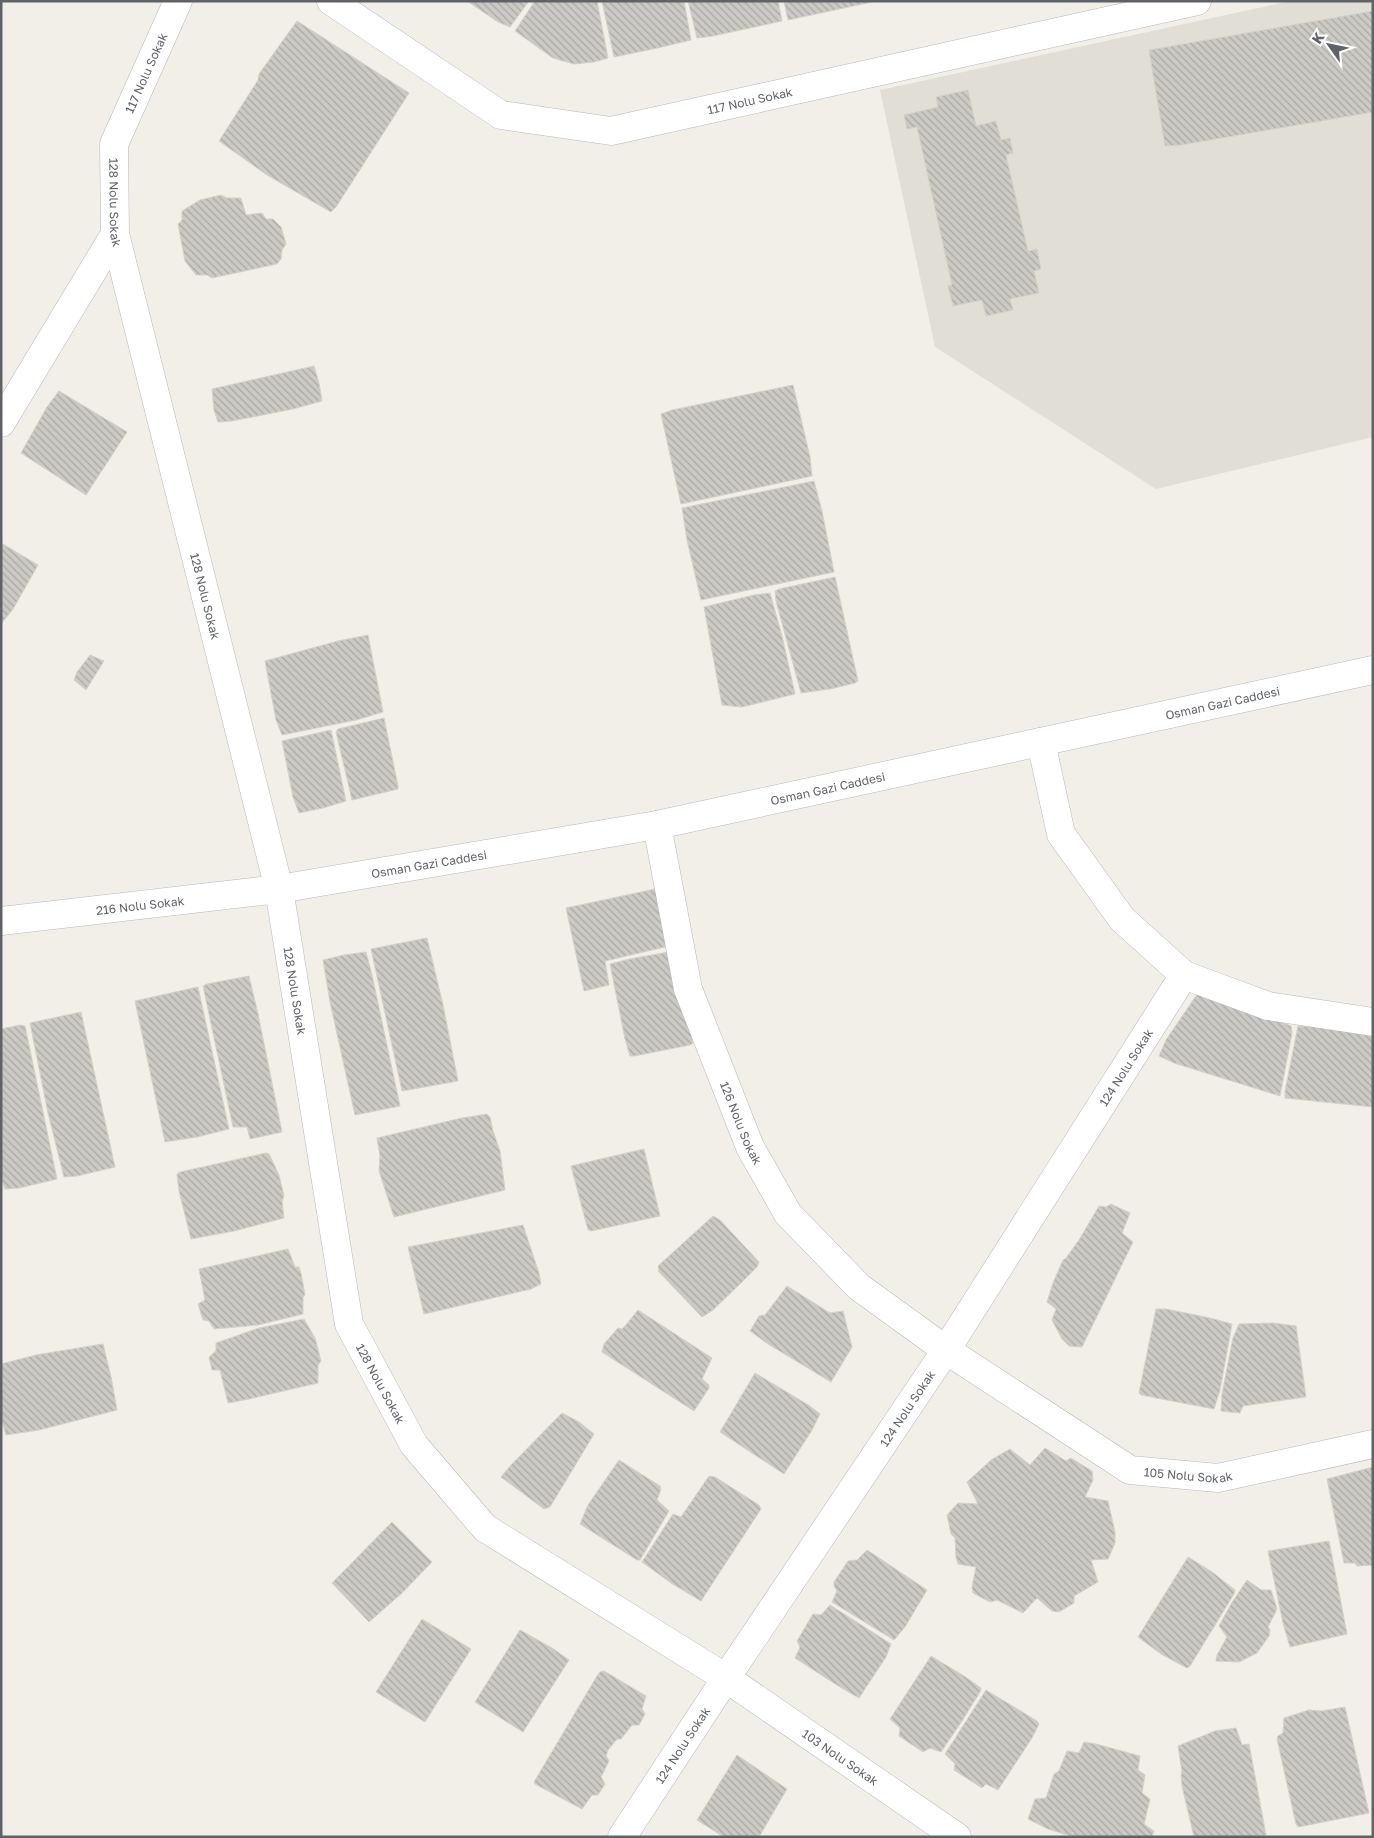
<svg xmlns="http://www.w3.org/2000/svg" width="1374" height="1838" viewBox="0 0 1374 1838" font-family="'Golos Text',sans-serif">
	<style>
		.education { fill: #e1ded6 }
		.building { fill: url(#building-back-hatch); stroke: #d6d1c6 }
		.lines { fill: none; stroke-linecap: round; stroke-linejoin: round }
		.street-casing { stroke: #b5b8bc; stroke-width: 29 }
		.secondary-casing { stroke: #b6babf; stroke-width: 29 }
		.street { stroke: #fff; stroke-width: 28 }
		.secondary { stroke: #fff; stroke-width: 28 }
		.labels { text-anchor: middle; dominant-baseline: central; stroke-width: 4.5; stroke-linejoin: round; paint-order: stroke }
		.street-label { font-size: 12px; fill: #5f6368; stroke: #fff }
	</style>
	<defs>
		<pattern id="building-back-hatch" width="6" height="6" patternUnits="userSpaceOnUse" patternTransform="scale(1.25)"><rect width="6" height="6" fill="#cccac5"/><path d="M-1 5l2 2M0 0l6 6M5-1l2 2" fill="none" stroke="#a9a8a4"/></pattern>
	</defs>
	<rect width="100%" height="100%" fill="#f1efe8"/>
	<!-- education -->
	<path class="education" d="M1290,1H1373V437L1156,489L935,347L880,90Z"/>
	<!-- building -->
	<path class="building" d="M467,1H529L510,27L498,22Z
		M535,1H597L608,58L594,62L574,64L553,58L515,31Z
		M602,1H684L691,40L653,49L614,57Z
		M688,1H778L782,21L713,36L697,38Z
		M784,1H872V2L788,20Z
		M1373,11V112L1181,145L1165,146L1149,50Z
		M297,21L409,93L336,207L331,212L267,175L219,141L258,80L259,74Z
		M968,90L976,126L996,121L1001,140L1010,138L1013,153L1006,155L1028,251L1037,249L1041,269L1034,271L1039,293L1010,299L1013,310L986,316L982,300L953,306L948,286L952,285L917,127L907,129L904,115L938,107L936,97Z
		M221,195L227,198H241L246,215L262,213L266,219H273L281,227L286,244L282,250L281,259L277,264L212,278L207,275H196L185,261L178,224L182,220V211L200,200Z
		M314,366L319,383L322,401L293,409L232,421L218,422L214,410L212,389Z
		M793,385L810,457L812,476L681,504L661,414L672,410Z
		M59,391L127,432L86,495L21,453L47,407Z
		M814,481L822,511L834,572L701,600L687,540L682,508Z
		M1,543L38,565L13,609L1,624Z
		M835,577L858,681L855,683L830,689L801,693L776,601L775,591L779,589Z
		M770,593L782,636L795,694L742,707L722,705L704,607L754,595Z
		M368,635L383,712L356,720L282,735L276,720L265,661L338,641Z
		M90,655L104,661L86,690L74,680L77,672Z
		M384,718L398,786V789L352,800L336,732L338,729Z
		M331,730L346,801L323,808L299,813L293,797L282,741Z
		M660,888L673,945L605,961L609,985L584,991L566,908Z
		M427,938L443,1005L458,1081L402,1091L371,949Z
		M674,951L690,1020L693,1043L690,1045L634,1056H630L625,1039L610,964L630,959Z
		M366,952L372,975L400,1106L355,1115L330,1002L323,960L344,955Z
		M249,976L258,1014L282,1132L250,1139L247,1127H233L203,986L207,984Z
		M198,987L229,1129L197,1137L165,1142L135,1001Z
		M1200,990L1291,1026L1292,1033L1280,1096L1174,1063L1159,1056L1166,1040Z
		M81,1012L115,1167L77,1176L64,1177L48,1113L30,1023Z
		M20,1025L25,1026L57,1179L19,1188L5,1189L1,1177V1029Z
		M1298,1026L1373,1030V1107L1285,1098V1091Z
		M487,1114L490,1117L493,1131L500,1151L505,1190L394,1217L379,1171L380,1156L377,1138L462,1118Z
		M644,1149L660,1216L591,1231L588,1230L571,1166Z
		M266,1153L269,1154L279,1175L284,1196L282,1201L284,1218L234,1231L191,1239L179,1191L177,1174L180,1172Z
		M1111,1204L1130,1213L1122,1233L1133,1242L1082,1347L1069,1346L1062,1339L1052,1320L1056,1309L1047,1302L1053,1283L1063,1260L1066,1258L1079,1240L1099,1206L1106,1207Z
		M713,1216L720,1220L759,1262L757,1267L742,1282L713,1310L702,1317L659,1272L658,1266Z
		M523,1225L539,1273L541,1284L531,1289L424,1314L408,1247Z
		M288,1249L295,1267H299L301,1273L305,1295L303,1297V1314L258,1325L214,1329L209,1321L203,1320L198,1304L205,1300L199,1269Z
		M787,1286L830,1313L843,1311L852,1347L831,1382L768,1344L750,1331L759,1316L765,1315Z
		M1156,1309H1166L1210,1318L1232,1324L1220,1390L1214,1409L1141,1395L1139,1393Z
		M638,1310L712,1358L702,1379L709,1385V1388L694,1411L602,1352L604,1344L618,1328L622,1329L625,1326Z
		M304,1319L315,1338L321,1361L318,1365V1383L249,1399L228,1403L220,1370H212L209,1357L216,1351V1343L259,1328Z
		M1273,1323L1296,1326L1306,1397L1243,1406L1240,1413L1221,1411L1222,1394L1233,1338L1239,1324Z
		M103,1344L111,1377L117,1410L39,1430L6,1435L1,1417V1364L36,1355Z
		M755,1373L810,1406L820,1414L812,1430L784,1474L720,1432Z
		M562,1413L579,1422L594,1434L550,1507L544,1509L501,1477L511,1465Z
		M1045,1448L1066,1461L1071,1458L1092,1471L1093,1480L1085,1497L1108,1501L1115,1532V1543L1108,1559L1091,1560L1098,1582L1074,1596V1603L1059,1612L1052,1611L1037,1598L1023,1613L997,1600L990,1602L973,1593L972,1587L976,1567L958,1564L956,1558L955,1538L951,1534L947,1515L958,1503L978,1504L967,1482L991,1460L1010,1449L1030,1465Z
		M619,1460L660,1486L661,1489L657,1500L669,1511L640,1560H637L580,1524L588,1505Z
		M1373,1467V1565L1357,1566L1355,1563H1344L1327,1479Z
		M709,1476L715,1477L759,1505L761,1509L701,1601L671,1583L642,1562L673,1514L681,1517Z
		M392,1522L432,1562L402,1593L369,1622L332,1583Z
		M1329,1541L1347,1634L1290,1647L1283,1623L1268,1551Z
		M867,1550L927,1590L905,1627L894,1640L832,1602L837,1591L834,1586V1582L848,1561L857,1560Z
		M1188,1557L1212,1572L1235,1590L1234,1594L1190,1666L1187,1668L1161,1654L1138,1637Z
		M1247,1580L1261,1590H1271L1277,1609L1268,1627L1270,1630L1269,1636L1257,1653L1239,1662L1216,1661L1217,1655L1227,1637L1219,1626L1231,1604Z
		M830,1605L891,1644L886,1657L859,1698L840,1687L795,1658L800,1647L797,1641L813,1614L821,1615Z
		M422,1619L471,1649L425,1722L376,1692Z
		M520,1630L552,1648L569,1660L523,1732L475,1702Z
		M931,1656L964,1676L981,1688L980,1692L962,1721L941,1752L930,1748L923,1752L899,1736L900,1728L890,1719Z
		M604,1671L646,1696L642,1709L645,1714L639,1725H632L621,1739H617L608,1750L606,1756L609,1761L601,1777L605,1784L598,1795H592L582,1809L535,1784L534,1782L597,1676L600,1672Z
		M986,1690L1037,1721L1039,1724L1032,1738L998,1790L986,1784L982,1788L954,1770L955,1764L945,1754Z
		M1345,1707L1369,1813L1298,1827L1296,1824L1277,1739L1278,1736L1283,1733L1284,1718L1309,1710L1322,1711Z
		M1236,1728L1242,1745L1249,1744L1266,1835L1257,1837H1194L1182,1786L1181,1775L1182,1772L1178,1746L1215,1731Z
		M1084,1742L1096,1744L1140,1756L1138,1770L1145,1775L1142,1793L1150,1799L1144,1824L1154,1831L1152,1837H1074L1048,1829L1028,1819L1035,1799L1046,1798L1054,1774L1059,1771L1067,1751L1079,1753Z
		M737,1755L787,1789L759,1837H724L697,1820Z"/>
	<g class="lines">
		<!-- street casing -->
		<g class="street-casing">
			<g id="street">
				<path id="s1" d="M178,1L114,144L115,234L279,889L349,1324L414,1445L485,1528L726,1678L957,1837"/>
				<path id="s2" d="M331,1L501,115L611,131L1197,1"/>
				<path d="M1,423L115,234"/>
				<path d="M1041,742L1061,834L1122,919L1184,975L1268,1006L1373,1022"/>
				<path id="s3" d="M657,825L688,989L750,1147L788,1214L859,1287L946,1350L1130,1470L1218,1478L1373,1444"/>
				<path id="s4" d="M1,921L279,889"/>
				<path id="s5" d="M622,1837L726,1678L946,1350L1184,975"/>
			</g>
		</g>
		<!-- secondary casing -->
		<g class="secondary-casing">
			<g id="secondary">
				<path id="s6" d="M279,889L657,825L1373,670"/>
			</g>
		</g>
		<!-- street -->
		<use href="#street" class="street"/>
		<!-- secondary -->
		<use href="#secondary" class="secondary"/>
	</g>
	<g class="labels">
		<!-- street labels -->
		<g class="street-label">
			<text transform="translate(146 73) rotate(-66)">117 Nolu Sokak</text>
			<text stroke="none"><textPath href="#s2" startOffset="458">117 Nolu Sokak</textPath></text>
			<text stroke="none"><textPath href="#s1" startOffset="215">128 Nolu Sokak</textPath></text>
			<text stroke="none"><textPath href="#s1" startOffset="620">128 Nolu Sokak</textPath></text>
			<text stroke="none"><textPath href="#s6" startOffset="962">Osman Gazi Caddesi</textPath></text>
			<text stroke="none"><textPath href="#s6" startOffset="558">Osman Gazi Caddesi</textPath></text>
			<text stroke="none"><textPath href="#s6" startOffset="152">Osman Gazi Caddesi</textPath></text>
			<text stroke="none"><textPath href="#s4" startOffset="140">216 Nolu Sokak</textPath></text>
			<text stroke="none"><textPath href="#s1" startOffset="1025">128 Nolu Sokak</textPath></text>
			<text stroke="none"><textPath href="#s5" startOffset="920">124 Nolu Sokak</textPath></text>
			<text stroke="none"><textPath href="#s3" startOffset="311">126 Nolu Sokak</textPath></text>
			<text stroke="none"><textPath href="#s1" startOffset="1430">128 Nolu Sokak</textPath></text>
			<text stroke="none"><textPath href="#s5" startOffset="515">124 Nolu Sokak</textPath></text>
			<text stroke="none"><textPath href="#s3" startOffset="901">105 Nolu Sokak</textPath></text>
			<text stroke="none"><textPath href="#s5" startOffset="110">124 Nolu Sokak</textPath></text>
			<text stroke="none"><textPath href="#s1" startOffset="2032">103 Nolu Sokak</textPath></text>
		</g>
	</g>
	<!-- border -->
	<rect width="1374" height="1838" fill="none" stroke="#5f6368" stroke-width="5"/>
	<!-- north arrow -->
	<g transform="translate(1329 45) rotate(303)" stroke="#ffffff" stroke-width="4" paint-order="stroke">
	<path d="M0-4L9 19L0 12L-9 19Z" fill="#5f6368"/>
	<text y="-8" font-size="14" font-weight="bold" text-anchor="middle" fill="#5f6368">K</text>
	</g>
</svg>
